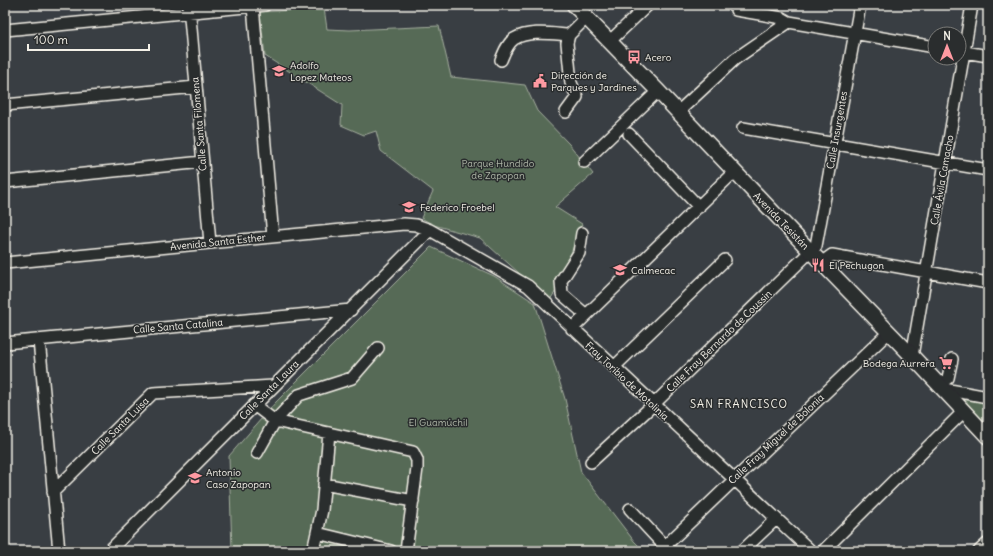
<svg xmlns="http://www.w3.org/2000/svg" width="993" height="556" viewBox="0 0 993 556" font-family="Delius,sans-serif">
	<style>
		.green { fill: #566b56; stroke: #a5ae9f }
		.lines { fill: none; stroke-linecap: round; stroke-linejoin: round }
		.minor-casing { stroke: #f4f1e8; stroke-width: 14 }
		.major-casing { stroke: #f4f1e8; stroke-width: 17 }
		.minor { stroke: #2a2d2e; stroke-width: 11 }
		.major { stroke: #2a2d2e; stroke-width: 14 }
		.labels { text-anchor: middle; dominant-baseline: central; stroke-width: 3; stroke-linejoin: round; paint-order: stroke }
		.poi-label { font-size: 10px; fill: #f4f1e8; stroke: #2a2d2e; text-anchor: start }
		.street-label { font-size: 10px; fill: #f4f1e8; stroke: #2a2d2e }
		.park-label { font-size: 10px; fill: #adb5a6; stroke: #2a2d2e }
		.neighbourhood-label { font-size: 11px; letter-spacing: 1px; fill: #f4f1e8; stroke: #2a2d2e }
	</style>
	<rect width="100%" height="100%" fill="#393e43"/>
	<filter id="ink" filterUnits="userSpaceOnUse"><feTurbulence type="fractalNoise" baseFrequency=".025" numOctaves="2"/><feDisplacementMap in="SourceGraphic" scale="8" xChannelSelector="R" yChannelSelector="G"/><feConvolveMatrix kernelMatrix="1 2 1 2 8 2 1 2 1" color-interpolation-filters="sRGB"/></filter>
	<g filter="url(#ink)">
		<!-- green -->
		<path class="green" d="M324,8L327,29L350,30L439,26L451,77L525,85L537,111L569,144L593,174L555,207L582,224L558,288L549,301L529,282L480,238L434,225L421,218L433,191L381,151L376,131L364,135L341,125L342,105L265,56L260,12Z
			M431,247L494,276L535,303L565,399L581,472L634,541L644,551H232L229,456L275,403Z
			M957,395L988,400V430Z"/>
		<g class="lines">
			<!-- minor casing -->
			<g class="minor-casing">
				<path id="minor" d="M189,6L210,243
					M253,6L273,237
					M736,10L782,18L789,22L935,47
					M5,30L265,5
					M610,41L648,5
					M959,51L988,56
					M501,60C504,53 507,44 514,39C529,30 553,34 569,35
					M5,105L196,87
					M566,112L577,97L571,83L567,43L569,35L587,17
					M678,112L735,59L789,22
					M743,128L988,170
					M629,134L699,207
					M584,162L658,91
					M5,182L203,162
					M582,233L579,253L561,281L562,294L586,315
					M5,263L404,224L416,225L430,230L528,286L811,551
					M821,263L832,255L988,283
					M572,329L734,172
					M39,340L59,551
					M5,343L351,310
					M912,356L972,5
					M614,367L725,260
					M939,385L948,378L952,359
					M944,389L988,397
					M254,405L275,421L413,452L417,460V468L406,551
					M257,453L275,421L299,395L352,378L378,348
					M591,462L653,405L816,246L860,5
					M324,484L413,501
					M53,492L153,393L273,386
					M630,509L669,551
					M317,533L391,551
					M665,546L888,333
					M109,551L430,230
					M313,551L322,510L329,433
					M742,551L776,519
					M823,551L964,411
					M979,551L988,543"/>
			</g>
			<!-- major casing -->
			<g class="major-casing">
				<path id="major" d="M574,5L658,91L811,252L912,356L988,437"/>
			</g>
			<!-- minor -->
			<use href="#minor" class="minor"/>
			<!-- major -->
			<use href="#major" class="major"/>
		</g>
	</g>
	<!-- icons -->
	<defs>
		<g id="bus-bare" transform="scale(1.08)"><path d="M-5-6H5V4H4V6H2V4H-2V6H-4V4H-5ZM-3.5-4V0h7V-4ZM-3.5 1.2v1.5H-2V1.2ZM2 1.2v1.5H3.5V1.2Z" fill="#ff9aa2" stroke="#2a2d2e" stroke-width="2.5" paint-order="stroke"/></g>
		<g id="school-bare" transform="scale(1.08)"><path d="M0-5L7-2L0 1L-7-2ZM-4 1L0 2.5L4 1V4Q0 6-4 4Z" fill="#ff9aa2" stroke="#2a2d2e" stroke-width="2.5" paint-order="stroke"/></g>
		<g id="civic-bare" transform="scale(1.08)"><path d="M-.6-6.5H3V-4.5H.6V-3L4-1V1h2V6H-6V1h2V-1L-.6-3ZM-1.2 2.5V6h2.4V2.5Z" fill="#ff9aa2" stroke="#2a2d2e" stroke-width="2.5" paint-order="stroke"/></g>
		<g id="restaurant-bare" transform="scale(1.08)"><path d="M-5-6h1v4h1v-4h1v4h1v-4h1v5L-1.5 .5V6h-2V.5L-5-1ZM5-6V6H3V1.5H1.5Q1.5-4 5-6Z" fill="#ff9aa2" stroke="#2a2d2e" stroke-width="2.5" paint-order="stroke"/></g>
		<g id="supermarket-bare" transform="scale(1.08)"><path d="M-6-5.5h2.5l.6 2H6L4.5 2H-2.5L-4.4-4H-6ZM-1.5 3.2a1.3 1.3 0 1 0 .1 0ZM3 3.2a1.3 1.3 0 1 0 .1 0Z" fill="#ff9aa2" stroke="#2a2d2e" stroke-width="2.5" paint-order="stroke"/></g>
	</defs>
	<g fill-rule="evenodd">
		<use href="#bus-bare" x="634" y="57"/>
		<use href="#school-bare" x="279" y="71"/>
		<use href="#civic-bare" x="540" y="81"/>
		<use href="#school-bare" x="409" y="207"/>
		<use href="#restaurant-bare" x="818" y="265"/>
		<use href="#school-bare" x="620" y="270"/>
		<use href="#supermarket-bare" x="946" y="363"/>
		<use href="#school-bare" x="195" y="478"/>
	</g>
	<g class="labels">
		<!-- poi labels -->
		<g class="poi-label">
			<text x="645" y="57">Acero</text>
			<text x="290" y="65">Adolfo<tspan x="290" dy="12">Lopez Mateos</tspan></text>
			<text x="551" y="75">Dirección de<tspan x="551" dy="12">Parques y Jardines</tspan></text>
			<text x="420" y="207">Federico Froebel</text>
			<text x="829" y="265">El Pechugon</text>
			<text x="631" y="270">Calmecac</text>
			<text x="935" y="363" text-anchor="end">Bodega Aurrera</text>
			<text x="206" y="472">Antonio<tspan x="206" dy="12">Caso Zapopan</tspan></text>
		</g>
		<!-- street labels -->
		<g class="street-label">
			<text transform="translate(199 124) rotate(-95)">Calle Santa Filomena</text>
			<text transform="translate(837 130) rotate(-80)">Calle Insurgentes</text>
			<text transform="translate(942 180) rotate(-80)">Calle Ávila Camacho</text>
			<text transform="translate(781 221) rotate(46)">Avenida Tesistán</text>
			<text transform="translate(218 242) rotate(-6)">Avenida Santa Esther</text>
			<text transform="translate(178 326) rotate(-5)">Calle Santa Catalina</text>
			<text transform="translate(719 341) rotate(-44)">Calle Fray Bernardo de Coussin</text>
			<text transform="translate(627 381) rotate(43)">Fray Toribio de Motolinía</text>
			<text transform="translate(269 390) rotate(-45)">Calle Santa Laura</text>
			<text transform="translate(120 426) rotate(-45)">Calle Santa Luisa</text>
			<text transform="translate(776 439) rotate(-43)">Calle Fray Miguel de Bolonia</text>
		</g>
		<!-- park labels -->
		<g class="park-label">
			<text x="498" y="163">Parque Hundido<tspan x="498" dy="12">de Zapopan</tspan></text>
			<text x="438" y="422">El Guamúchil</text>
		</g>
		<!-- neighbourhood labels -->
		<g class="neighbourhood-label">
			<text x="739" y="404">SAN FRANCISCO</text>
		</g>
	</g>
	<!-- margin -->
	<rect width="993" height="556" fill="none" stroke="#2a2d2e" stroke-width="20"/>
	<rect x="10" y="10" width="973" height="536" fill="none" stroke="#f4f1e8" stroke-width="1.5" filter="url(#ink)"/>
	<!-- north arrow -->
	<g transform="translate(947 46)"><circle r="19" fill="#2a2d2e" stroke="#7b7b78"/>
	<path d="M0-3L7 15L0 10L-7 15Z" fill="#ff9aa2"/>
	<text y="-6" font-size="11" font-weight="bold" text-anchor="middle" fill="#f4f1e8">N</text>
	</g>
	<!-- scale -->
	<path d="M28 44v6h121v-6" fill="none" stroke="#f4f1e8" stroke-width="2"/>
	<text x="34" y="44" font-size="12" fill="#f4f1e8" stroke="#2a2d2e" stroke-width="3" paint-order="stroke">100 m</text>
</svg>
